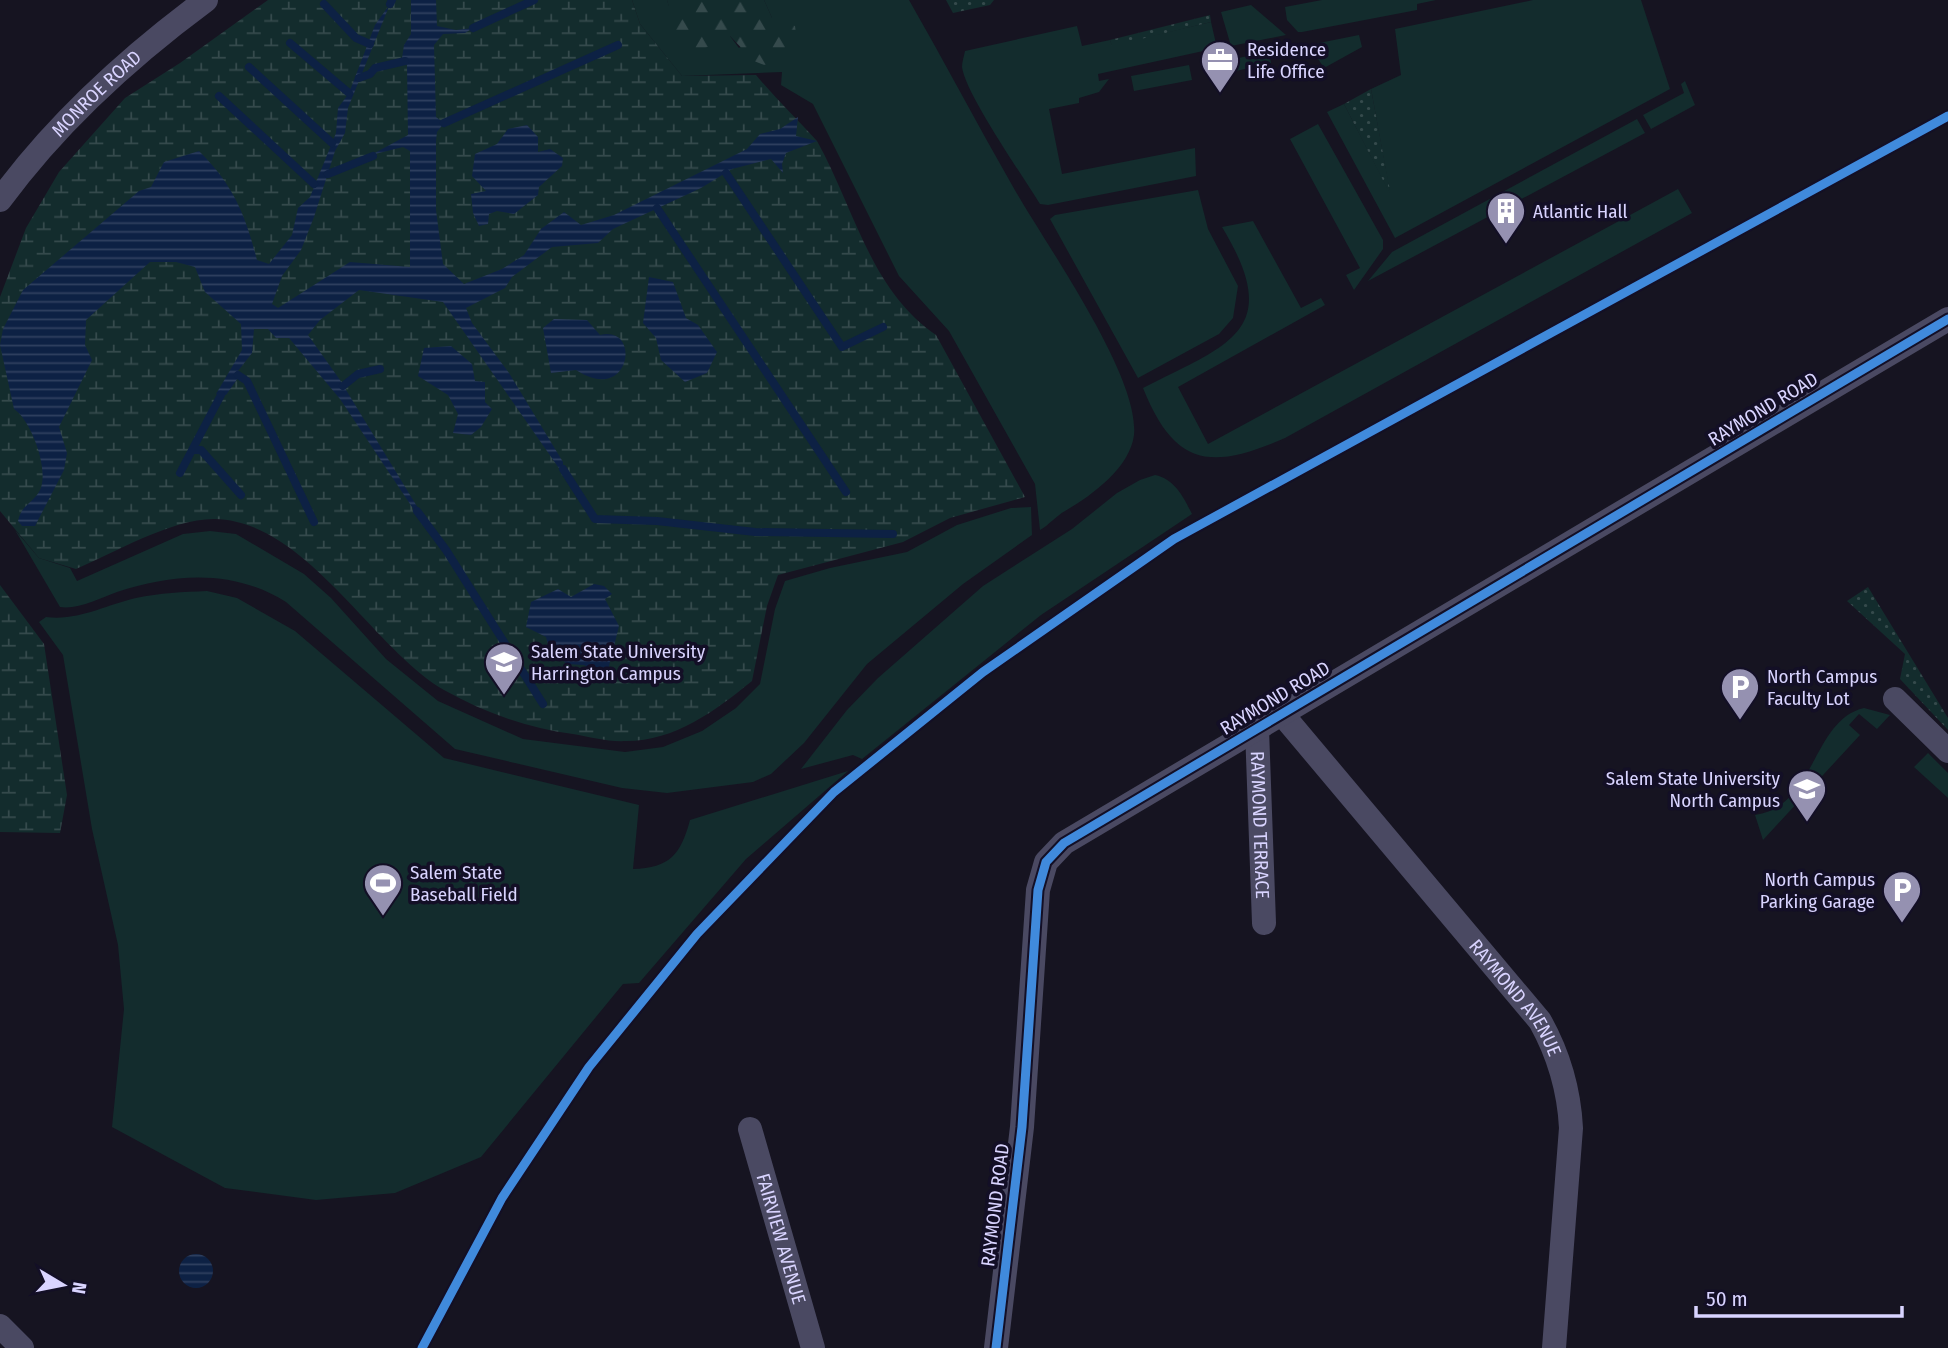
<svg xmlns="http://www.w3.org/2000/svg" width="1948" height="1348" viewBox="0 0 1948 1348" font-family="'Fira Sans Condensed',sans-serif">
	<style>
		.grass { fill: #132c2d }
		.forest { fill: url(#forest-firs) }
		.wetland { fill: url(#wetland-marsh) }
		.garden { fill: url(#garden-dots) }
		.water { fill: url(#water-rules) }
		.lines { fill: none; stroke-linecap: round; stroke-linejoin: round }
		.stream { stroke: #0d2144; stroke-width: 8 }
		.minor { stroke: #4a4962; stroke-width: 24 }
		.cycleway-casing { stroke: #130f26; stroke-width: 13 }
		.cycleway { stroke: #408adc; stroke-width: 9 }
		.labels { text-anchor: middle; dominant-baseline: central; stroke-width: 7; stroke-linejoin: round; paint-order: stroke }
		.poi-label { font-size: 19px; fill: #d9d4ff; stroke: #130f26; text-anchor: start }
		.street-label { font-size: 19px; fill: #d9d4ff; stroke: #130f26 }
	</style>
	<defs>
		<pattern id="forest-firs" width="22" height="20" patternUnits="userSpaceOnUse" patternTransform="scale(1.75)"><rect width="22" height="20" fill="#132c2d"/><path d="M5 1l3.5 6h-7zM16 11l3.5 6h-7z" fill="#354a4c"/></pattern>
		<pattern id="wetland-marsh" width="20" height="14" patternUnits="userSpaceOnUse" patternTransform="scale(1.75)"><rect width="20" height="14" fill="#132c2d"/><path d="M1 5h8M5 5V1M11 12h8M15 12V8" fill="none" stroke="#354a4c"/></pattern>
		<pattern id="garden-dots" width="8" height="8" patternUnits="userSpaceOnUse" patternTransform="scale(1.75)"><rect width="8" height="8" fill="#132c2d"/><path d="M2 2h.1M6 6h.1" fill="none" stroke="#354a4c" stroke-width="1.8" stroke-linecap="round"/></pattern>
		<pattern id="water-rules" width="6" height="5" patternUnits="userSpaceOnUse" patternTransform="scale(1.75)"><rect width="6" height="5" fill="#0d2144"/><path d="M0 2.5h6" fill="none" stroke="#304060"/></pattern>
	</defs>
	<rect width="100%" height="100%" fill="#161421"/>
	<!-- grass -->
	<path class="grass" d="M632,0H667L669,6L730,36L739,48L772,18L764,0H909C944,61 977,124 1012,185C1043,241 1140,375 1134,435C1130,468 1091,496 1065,511C1056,516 1049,525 1040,530L1035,484L949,331L899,276L813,104L781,85L782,72L682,76L640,24Z
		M1322,0H1436L1417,4V10L1302,32H1298L1287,20L1285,7Z
		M1533,0H1641L1670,89L1395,238L1327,112L1344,104L1390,193L1371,89L1401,75L1395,29Z
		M1251,5L1286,35L1231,46L1221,12Z
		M1211,22L1217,48L1098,74L1099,81L1109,79L1099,92L1079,98V103L1049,109L1062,174L1195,148L1196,176L1048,205L1040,204C1024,178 965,93 962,67C962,62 964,56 965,51L1077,26L1082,46L1110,40L1112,45Z
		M1359,35L1362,47L1324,68L1309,45Z
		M1269,52L1271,63L1236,71L1233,59Z
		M1189,65L1192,80L1134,91L1131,76Z
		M1685,81L1695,105L1651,129L1643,115L1684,93L1681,84Z
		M1637,119L1645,133L1368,281L1392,252Z
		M1318,124L1383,240V249L1354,290L1346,275L1360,268L1290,139Z
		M1678,189L1692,213L1285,438C1212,470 1175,468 1143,388C1229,344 1285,331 1222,227L1253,221L1301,308L1321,298L1325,305L1178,387L1208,444Z
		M1198,190L1208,229L1238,286L1233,318L1219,334L1138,378L1050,219L1055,215Z
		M1155,475C1175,479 1184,498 1192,514L1041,615L862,759L853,755L801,769L847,710L878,678L983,586L1072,529L1117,493L1140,480Z
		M1031,507L1032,535L963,584L867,664L804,743L771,774L753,782L667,793L622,788L455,749L286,602C233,569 175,573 117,592C100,598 78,610 60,607L15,530L39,558L70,568L77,581L183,534L210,531L236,534L304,574L331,598L386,659L438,701L523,739L625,752L663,747L702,731L736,708L760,684L775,609L785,581L830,568L907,552L957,525L1011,508Z
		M207,591L237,598L295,631L444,758L639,805L633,869C670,868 681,854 690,820L848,771L746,859L639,983L623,984L481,1157L395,1193L316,1200L225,1188L112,1127L124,1009L118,945L92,829L63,655L39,622L46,617C79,621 105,605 136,598C160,593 183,592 207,591Z
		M1864,708L1890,715L1877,729L1859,714L1849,725L1860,735L1763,840L1755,815C1816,806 1812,720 1864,708Z
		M1928,753L1948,773V798L1914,767Z"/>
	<!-- forest -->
	<path class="forest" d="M667,0H764L772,18L795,26C798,46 796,58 782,72L754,61L730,36L693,54L677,33Z"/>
	<!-- wetland -->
	<path class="wetland" d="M268,0H632L640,24L682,76L756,75C775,98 797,119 817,141C854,207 870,290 936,335L1025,497L950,518L903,542L778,575L767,606L752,681C715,711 675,741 626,741C608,742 590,737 573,734C528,728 485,713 444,690C372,648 306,521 215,519C173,518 114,553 76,569L39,558L0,511V297L26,228L59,172L125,98L180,63Z
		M0,585L44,644L67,795L60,833L0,832Z"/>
	<!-- garden -->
	<path class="garden" d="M946,0H994L990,5L953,13Z
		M1210,15L1211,22L1112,46L1110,40Z
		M1371,89L1391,196L1344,104Z
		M1868,587L1948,718V730L1900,679L1905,654L1847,601Z"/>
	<!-- water -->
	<path class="water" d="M411,0H436L437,26L456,30L473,28L465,33L443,34L434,45L436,117L444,123L437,132L436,141V210L443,264L464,284L502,269L524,255L541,229L564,212L581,225L614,215L747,149L760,134L780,129L798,117L796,136L817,141L786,153L782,164L783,173L771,159L732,169L701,188L613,229L598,243L552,247L512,277L505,288L466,308L472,323L509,373L563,462V474L443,302L359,290L320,320L308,335L340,380L421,513L414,510L340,399L289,338H276L268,329H254L252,353L238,371V378L226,395L216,394L242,350L241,324L205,292L195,267L176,262H150L86,320L85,345L92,360L59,427L67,453L64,470L35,526H22L18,521C21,506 31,504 39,492C51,472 31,420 14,409L0,345L3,329L23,290L139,191L151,187L164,162L199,151C234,186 245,214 257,260L269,264L292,235L298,208L310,197L336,133L338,108L349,93L375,25L390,4L348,108L345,133L335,151L314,217L301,250L282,276L272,304L278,308L350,262L410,267V151L403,147L371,155L408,135L407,65L402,58L404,45L411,34Z
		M527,125L538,137V152L550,149L563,158L562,166L539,187L538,195L514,214L497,211L489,214L488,224L479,226L473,213L471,194L486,191L472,176L475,154L497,144L508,129Z
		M649,277L673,282L686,318L698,325L717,352L707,373L685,382L661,360L656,338L643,323Z
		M554,319L587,320L600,335C642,324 631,406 576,370L551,373L543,328Z
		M451,346L472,364L475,381L485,382V402L492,409L481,427L471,435L453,433L458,414L448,395L418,376L424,348Z
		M594,584L604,586L612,594L605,599L619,626L606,678L584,665L567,664L549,648L546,637L526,627L531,602L558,589L571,597Z
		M179 1271a17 17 0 1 1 34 0a17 17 0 1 1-34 0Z"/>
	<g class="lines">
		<!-- stream -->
		<path class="stream" d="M324,4L356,38L370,44
			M390,4L392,0
			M473,28L534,0
			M290,43L349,93
			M249,67L332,143
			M359,78L370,74L375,68L405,61
			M219,96L314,184
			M444,123L618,45
			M726,173L842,347L883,327
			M328,174L373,156
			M657,208L846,492
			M238,375L247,381L314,522
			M343,386L358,374L380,369
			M193,450H201L241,495
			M563,469L595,519L657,521L755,532L893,534
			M180,473L221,395
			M417,511L446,550L543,704"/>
		<!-- minor -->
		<g class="minor">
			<path id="s1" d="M0,200C57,122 129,57 206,0"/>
			<path d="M1895,699L1948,751"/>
			<path id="s2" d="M1282,714L1540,1021C1559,1055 1569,1089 1571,1128L1554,1348"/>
			<path id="s3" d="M1257,729L1264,923"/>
			<path id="s4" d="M750,1129L813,1348"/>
			<path d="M0,1326L22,1348"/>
			<path d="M996,1348L1022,1127L1038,890L1046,862L1064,843L1948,319"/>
		</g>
		<!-- cycleway casing -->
		<g class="cycleway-casing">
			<path id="cycleway" d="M422,1348L502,1198L589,1067L697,934L834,792L865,767L983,672L1174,539L1948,116
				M996,1348L1022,1127L1038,890L1046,862L1064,843L1948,319"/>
		</g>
		<!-- cycleway -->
		<use href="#cycleway" class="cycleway"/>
	</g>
	<!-- icons -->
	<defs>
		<g id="office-pin" transform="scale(2.0125)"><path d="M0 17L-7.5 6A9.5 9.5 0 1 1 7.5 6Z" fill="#9591b1" stroke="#130f26"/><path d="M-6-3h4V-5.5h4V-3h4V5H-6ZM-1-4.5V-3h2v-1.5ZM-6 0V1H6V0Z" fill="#fff"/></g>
		<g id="building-pin" transform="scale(2.0125)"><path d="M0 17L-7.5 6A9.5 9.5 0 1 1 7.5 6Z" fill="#9591b1" stroke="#130f26"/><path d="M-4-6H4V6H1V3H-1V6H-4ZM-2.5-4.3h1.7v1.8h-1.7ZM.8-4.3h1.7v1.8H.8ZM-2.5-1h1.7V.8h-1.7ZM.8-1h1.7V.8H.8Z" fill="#fff"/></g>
		<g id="university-pin" transform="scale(2.0125)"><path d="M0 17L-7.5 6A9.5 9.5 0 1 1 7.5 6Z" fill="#9591b1" stroke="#130f26"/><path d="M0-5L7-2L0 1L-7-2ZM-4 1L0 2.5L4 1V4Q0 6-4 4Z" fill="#fff"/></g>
		<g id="parking-pin" transform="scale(2.0125)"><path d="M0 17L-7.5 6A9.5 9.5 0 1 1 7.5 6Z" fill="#9591b1" stroke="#130f26"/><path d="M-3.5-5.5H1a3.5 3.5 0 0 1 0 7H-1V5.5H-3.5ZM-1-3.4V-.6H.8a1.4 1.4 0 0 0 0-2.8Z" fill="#fff"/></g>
		<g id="stadium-pin" transform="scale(2.0125)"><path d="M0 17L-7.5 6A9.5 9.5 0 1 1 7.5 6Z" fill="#9591b1" stroke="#130f26"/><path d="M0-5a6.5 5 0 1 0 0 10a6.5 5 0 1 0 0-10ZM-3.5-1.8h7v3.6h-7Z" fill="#fff"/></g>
	</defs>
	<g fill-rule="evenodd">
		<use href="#office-pin" x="1220" y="60"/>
		<use href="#building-pin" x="1506" y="211"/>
		<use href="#university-pin" x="504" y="662"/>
		<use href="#parking-pin" x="1740" y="687"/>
		<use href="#university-pin" x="1807" y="789"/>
		<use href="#stadium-pin" x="383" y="883"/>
		<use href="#parking-pin" x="1902" y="890"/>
	</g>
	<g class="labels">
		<!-- poi labels -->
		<g class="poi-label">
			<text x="1247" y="49">Residence<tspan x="1247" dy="22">Life Office</tspan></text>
			<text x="1533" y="211">Atlantic Hall</text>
			<text x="531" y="651">Salem State University<tspan x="531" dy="22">Harrington Campus</tspan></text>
			<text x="1767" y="676">North Campus<tspan x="1767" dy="22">Faculty Lot</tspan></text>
			<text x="1780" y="778" text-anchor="end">Salem State University<tspan x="1780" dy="22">North Campus</tspan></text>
			<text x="410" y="872">Salem State<tspan x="410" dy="22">Baseball Field</tspan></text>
			<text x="1875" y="879" text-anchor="end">North Campus<tspan x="1875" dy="22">Parking Garage</tspan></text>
		</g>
		<!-- street labels -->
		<g class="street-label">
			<text stroke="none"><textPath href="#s1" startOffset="144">MONROE ROAD</textPath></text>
			<text transform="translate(1763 409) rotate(-31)">RAYMOND ROAD</text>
			<text transform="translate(1275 698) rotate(-31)">RAYMOND ROAD</text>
			<text stroke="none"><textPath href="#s3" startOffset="96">RAYMOND TERRACE</textPath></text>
			<text stroke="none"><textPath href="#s2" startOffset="368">RAYMOND AVENUE</textPath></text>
			<text transform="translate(995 1205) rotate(-83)">RAYMOND ROAD</text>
			<text stroke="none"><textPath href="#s4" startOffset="114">FAIRVIEW AVENUE</textPath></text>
		</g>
	</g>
	<!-- north arrow -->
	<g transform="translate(63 1285) rotate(100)" stroke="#130f26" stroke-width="5" paint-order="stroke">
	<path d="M0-5L12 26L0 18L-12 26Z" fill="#d9d4ff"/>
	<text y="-10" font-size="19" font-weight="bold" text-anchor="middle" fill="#d9d4ff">N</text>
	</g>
	<!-- scale -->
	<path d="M1696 1306v10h206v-10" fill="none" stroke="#d9d4ff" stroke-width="3.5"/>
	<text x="1706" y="1306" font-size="21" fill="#d9d4ff" stroke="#130f26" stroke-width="5" paint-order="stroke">50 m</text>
</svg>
